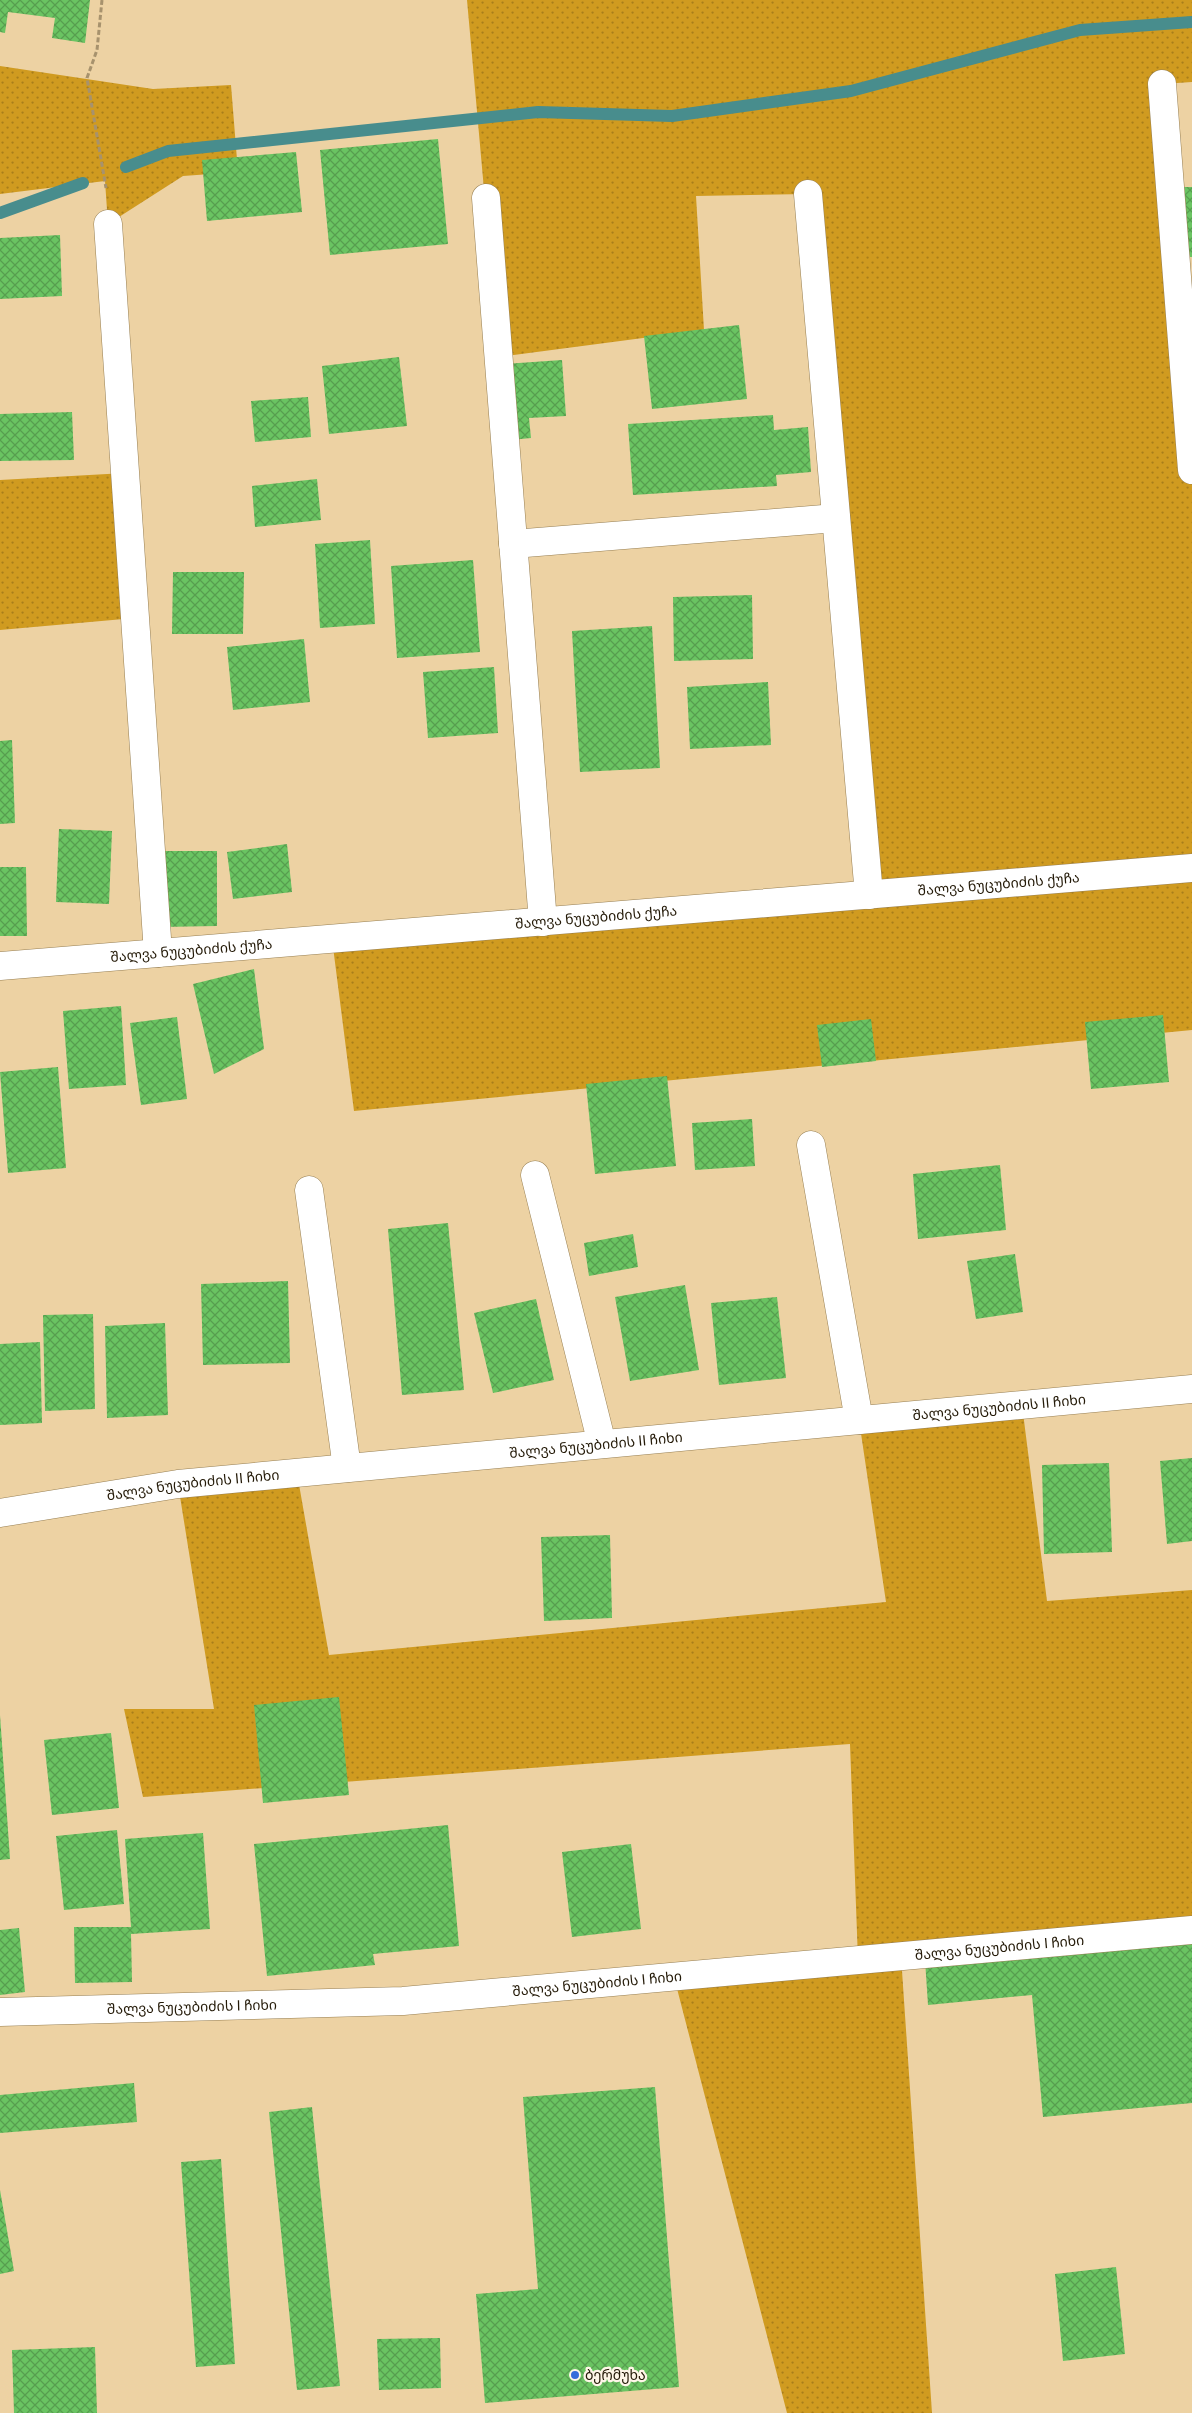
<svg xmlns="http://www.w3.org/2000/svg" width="1192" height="2413" viewBox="0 0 1192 2413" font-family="'Public Sans','Noto Sans Georgian',sans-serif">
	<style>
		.grass { fill: url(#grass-dots) }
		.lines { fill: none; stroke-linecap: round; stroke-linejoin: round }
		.stream { stroke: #488d8d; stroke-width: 12 }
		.building { fill: url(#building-cross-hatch) }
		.minor-casing { stroke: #977f52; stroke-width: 29 }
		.path { stroke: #a7926d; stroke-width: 3; stroke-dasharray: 5 2.5; stroke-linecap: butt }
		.minor { stroke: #fff; stroke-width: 28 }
		.poi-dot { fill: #346cdb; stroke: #fef6e8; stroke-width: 2 }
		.labels { text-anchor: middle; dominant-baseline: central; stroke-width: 4.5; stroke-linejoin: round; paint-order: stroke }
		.street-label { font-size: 14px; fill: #241a08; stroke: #fef6e8 }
		.poi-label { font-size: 14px; fill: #241a08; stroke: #fef6e8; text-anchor: start }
	</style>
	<defs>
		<pattern id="grass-dots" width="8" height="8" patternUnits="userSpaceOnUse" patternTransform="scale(1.25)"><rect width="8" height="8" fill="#d09b20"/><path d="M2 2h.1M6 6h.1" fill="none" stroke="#a97e1a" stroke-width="1.8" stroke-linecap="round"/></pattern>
		<pattern id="building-cross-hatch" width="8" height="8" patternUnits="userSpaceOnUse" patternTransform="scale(1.25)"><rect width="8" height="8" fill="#6ac462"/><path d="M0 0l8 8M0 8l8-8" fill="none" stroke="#579e4f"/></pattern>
	</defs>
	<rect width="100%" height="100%" fill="#edd2a3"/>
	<!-- grass -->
	<path class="grass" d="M467,0H1192V82L1162,84L1192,470V1030L354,1111L332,939L869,895L808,194L696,196L704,330L499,357Z
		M0,66L153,89L231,85L238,172L183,176L108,224L105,181L0,194Z
		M125,473L135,618L0,630V480Z
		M1022,1405L1047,1601L1192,1590V1930L901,1956L932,2413H787L674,1977L858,1960L850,1744L143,1797L124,1709H214L178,1484L297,1473L329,1655L886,1602L859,1420Z"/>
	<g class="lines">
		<!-- stream -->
		<path class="stream" d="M126,167L168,151L538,112L672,116L851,91L1080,30L1192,22
			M0,213L83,183"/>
	</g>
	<!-- building -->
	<path class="building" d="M0,0H90L85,43L52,38L55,18L8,12L5,33L0,32Z
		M438,139L448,244L330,255L320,150Z
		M296,152L302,212L207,221L202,160Z
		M1184,187H1192V257H1189Z
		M60,235L62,296L0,299V238Z
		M739,325L747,399L652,409L644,336Z
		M399,357L407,426L329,434L322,366Z
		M562,360L566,416L529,418L531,438L511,440L505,364Z
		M308,397L311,437L255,442L251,401Z
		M72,412L74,460L0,461V414Z
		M773,415L774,430L808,427L811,472L776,475L777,486L633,495L628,424Z
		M317,479L321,520L255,527L252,486Z
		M370,540L375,624L320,628L315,544Z
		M473,560L480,652L397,658L391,566Z
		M173,572H244L243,634H172Z
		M752,595L753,659L674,661L673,597Z
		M652,626L660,768L580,772L572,631Z
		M304,639L310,702L233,710L227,647Z
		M494,667L498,733L428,738L423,672Z
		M768,682L771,745L690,749L687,687Z
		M12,740L15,823L0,824V741Z
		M59,829L112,831L109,904L56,902Z
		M287,844L292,892L233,899L227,852Z
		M162,851H217V926L161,927Z
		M0,867H26L27,936H0Z
		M254,969L264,1049L214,1074L193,984Z
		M121,1006L126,1085L69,1089L63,1011Z
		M1163,1015L1169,1082L1091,1089L1085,1022Z
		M177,1017L187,1099L141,1105L130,1023Z
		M871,1019L876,1061L822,1067L817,1025Z
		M58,1067L66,1168L8,1173L0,1072Z
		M667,1076L676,1166L595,1174L586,1084Z
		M752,1119L755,1166L695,1170L692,1123Z
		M1000,1165L1006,1230L918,1239L913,1174Z
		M448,1223L464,1390L402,1395L388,1229Z
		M633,1234L638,1267L589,1276L584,1243Z
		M1015,1254L1023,1312L976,1319L967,1261Z
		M288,1281L290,1363L203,1365L201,1284Z
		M685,1285L699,1370L630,1381L615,1297Z
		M777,1297L786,1378L719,1385L711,1303Z
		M536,1299L554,1380L493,1393L474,1313Z
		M93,1314L95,1409L45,1411L43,1315Z
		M165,1323L168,1415L107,1418L105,1326Z
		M40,1342L42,1423L0,1425V1344Z
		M1192,1458V1541L1167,1544L1160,1461Z
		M1109,1463L1112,1552L1044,1554L1042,1465Z
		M610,1535L612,1618L544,1621L541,1537Z
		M339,1697L349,1795L263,1803L254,1705Z
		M0,1715L10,1859L0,1860Z
		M111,1733L119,1808L52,1815L44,1740Z
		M448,1825L459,1946L373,1954L375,1965L267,1976L254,1844Z
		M117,1830L124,1904L64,1910L56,1836Z
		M203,1833L210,1929L131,1934L132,1982L75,1983L74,1927H131L125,1839Z
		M631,1844L641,1929L572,1937L562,1852Z
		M19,1928L25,1992L0,1995V1930Z
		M1192,1936V2103L1043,2117L1032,1995L928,2005L925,1960Z
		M134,2083L137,2122L0,2133V2095Z
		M655,2087L679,2387L485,2403L476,2294L538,2289L523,2097Z
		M312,2107L340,2386L297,2390L269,2112Z
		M221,2159L235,2364L196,2367L181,2162Z
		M0,2190L14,2271L0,2274Z
		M1116,2267L1125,2354L1063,2361L1055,2274Z
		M440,2338L441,2388L379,2390L377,2339Z
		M95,2347L97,2413H14L12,2350Z"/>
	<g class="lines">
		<!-- minor casing -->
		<g class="minor-casing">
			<g id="minor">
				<path d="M1162,84L1192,470"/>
				<path d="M808,194L869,895"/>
				<path d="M486,198L543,922"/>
				<path d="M108,224L158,953"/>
				<path d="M513,544L836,518"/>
				<path id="s1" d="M0,966L1192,868"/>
				<path d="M811,1145L859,1420"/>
				<path d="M535,1175L602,1444"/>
				<path d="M309,1190L347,1468"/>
				<path id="s2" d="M0,1513L178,1484L1192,1389"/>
				<path id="s3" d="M0,2012L403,2001L1192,1930"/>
			</g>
		</g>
		<!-- path -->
		<path class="path" d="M102,0L97,50L87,78L106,188"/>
		<!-- minor -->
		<use href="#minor" class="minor"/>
	</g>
	<!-- markers -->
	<circle class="poi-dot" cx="575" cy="2375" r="5"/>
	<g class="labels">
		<!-- street labels -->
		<g class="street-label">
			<text stroke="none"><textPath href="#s1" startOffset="1002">შალვა ნუცუბიძის ქუჩა</textPath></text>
			<text stroke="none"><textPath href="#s1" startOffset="598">შალვა ნუცუბიძის ქუჩა</textPath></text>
			<text stroke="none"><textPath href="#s1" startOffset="192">შალვა ნუცუბიძის ქუჩა</textPath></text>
			<text stroke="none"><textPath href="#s2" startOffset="1005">შალვა ნუცუბიძის II ჩიხი</textPath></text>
			<text stroke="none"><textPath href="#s2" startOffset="600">შალვა ნუცუბიძის II ჩიხი</textPath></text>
			<text stroke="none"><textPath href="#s2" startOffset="195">შალვა ნუცუბიძის II ჩიხი</textPath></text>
			<text stroke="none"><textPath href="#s3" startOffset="1002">შალვა ნუცუბიძის I ჩიხი</textPath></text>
			<text stroke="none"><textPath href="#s3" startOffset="598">შალვა ნუცუბიძის I ჩიხი</textPath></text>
			<text stroke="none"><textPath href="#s3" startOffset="192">შალვა ნუცუბიძის I ჩიხი</textPath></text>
		</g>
		<!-- poi labels -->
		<g class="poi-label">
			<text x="585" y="2375">ბერმუხა</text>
		</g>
	</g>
</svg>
